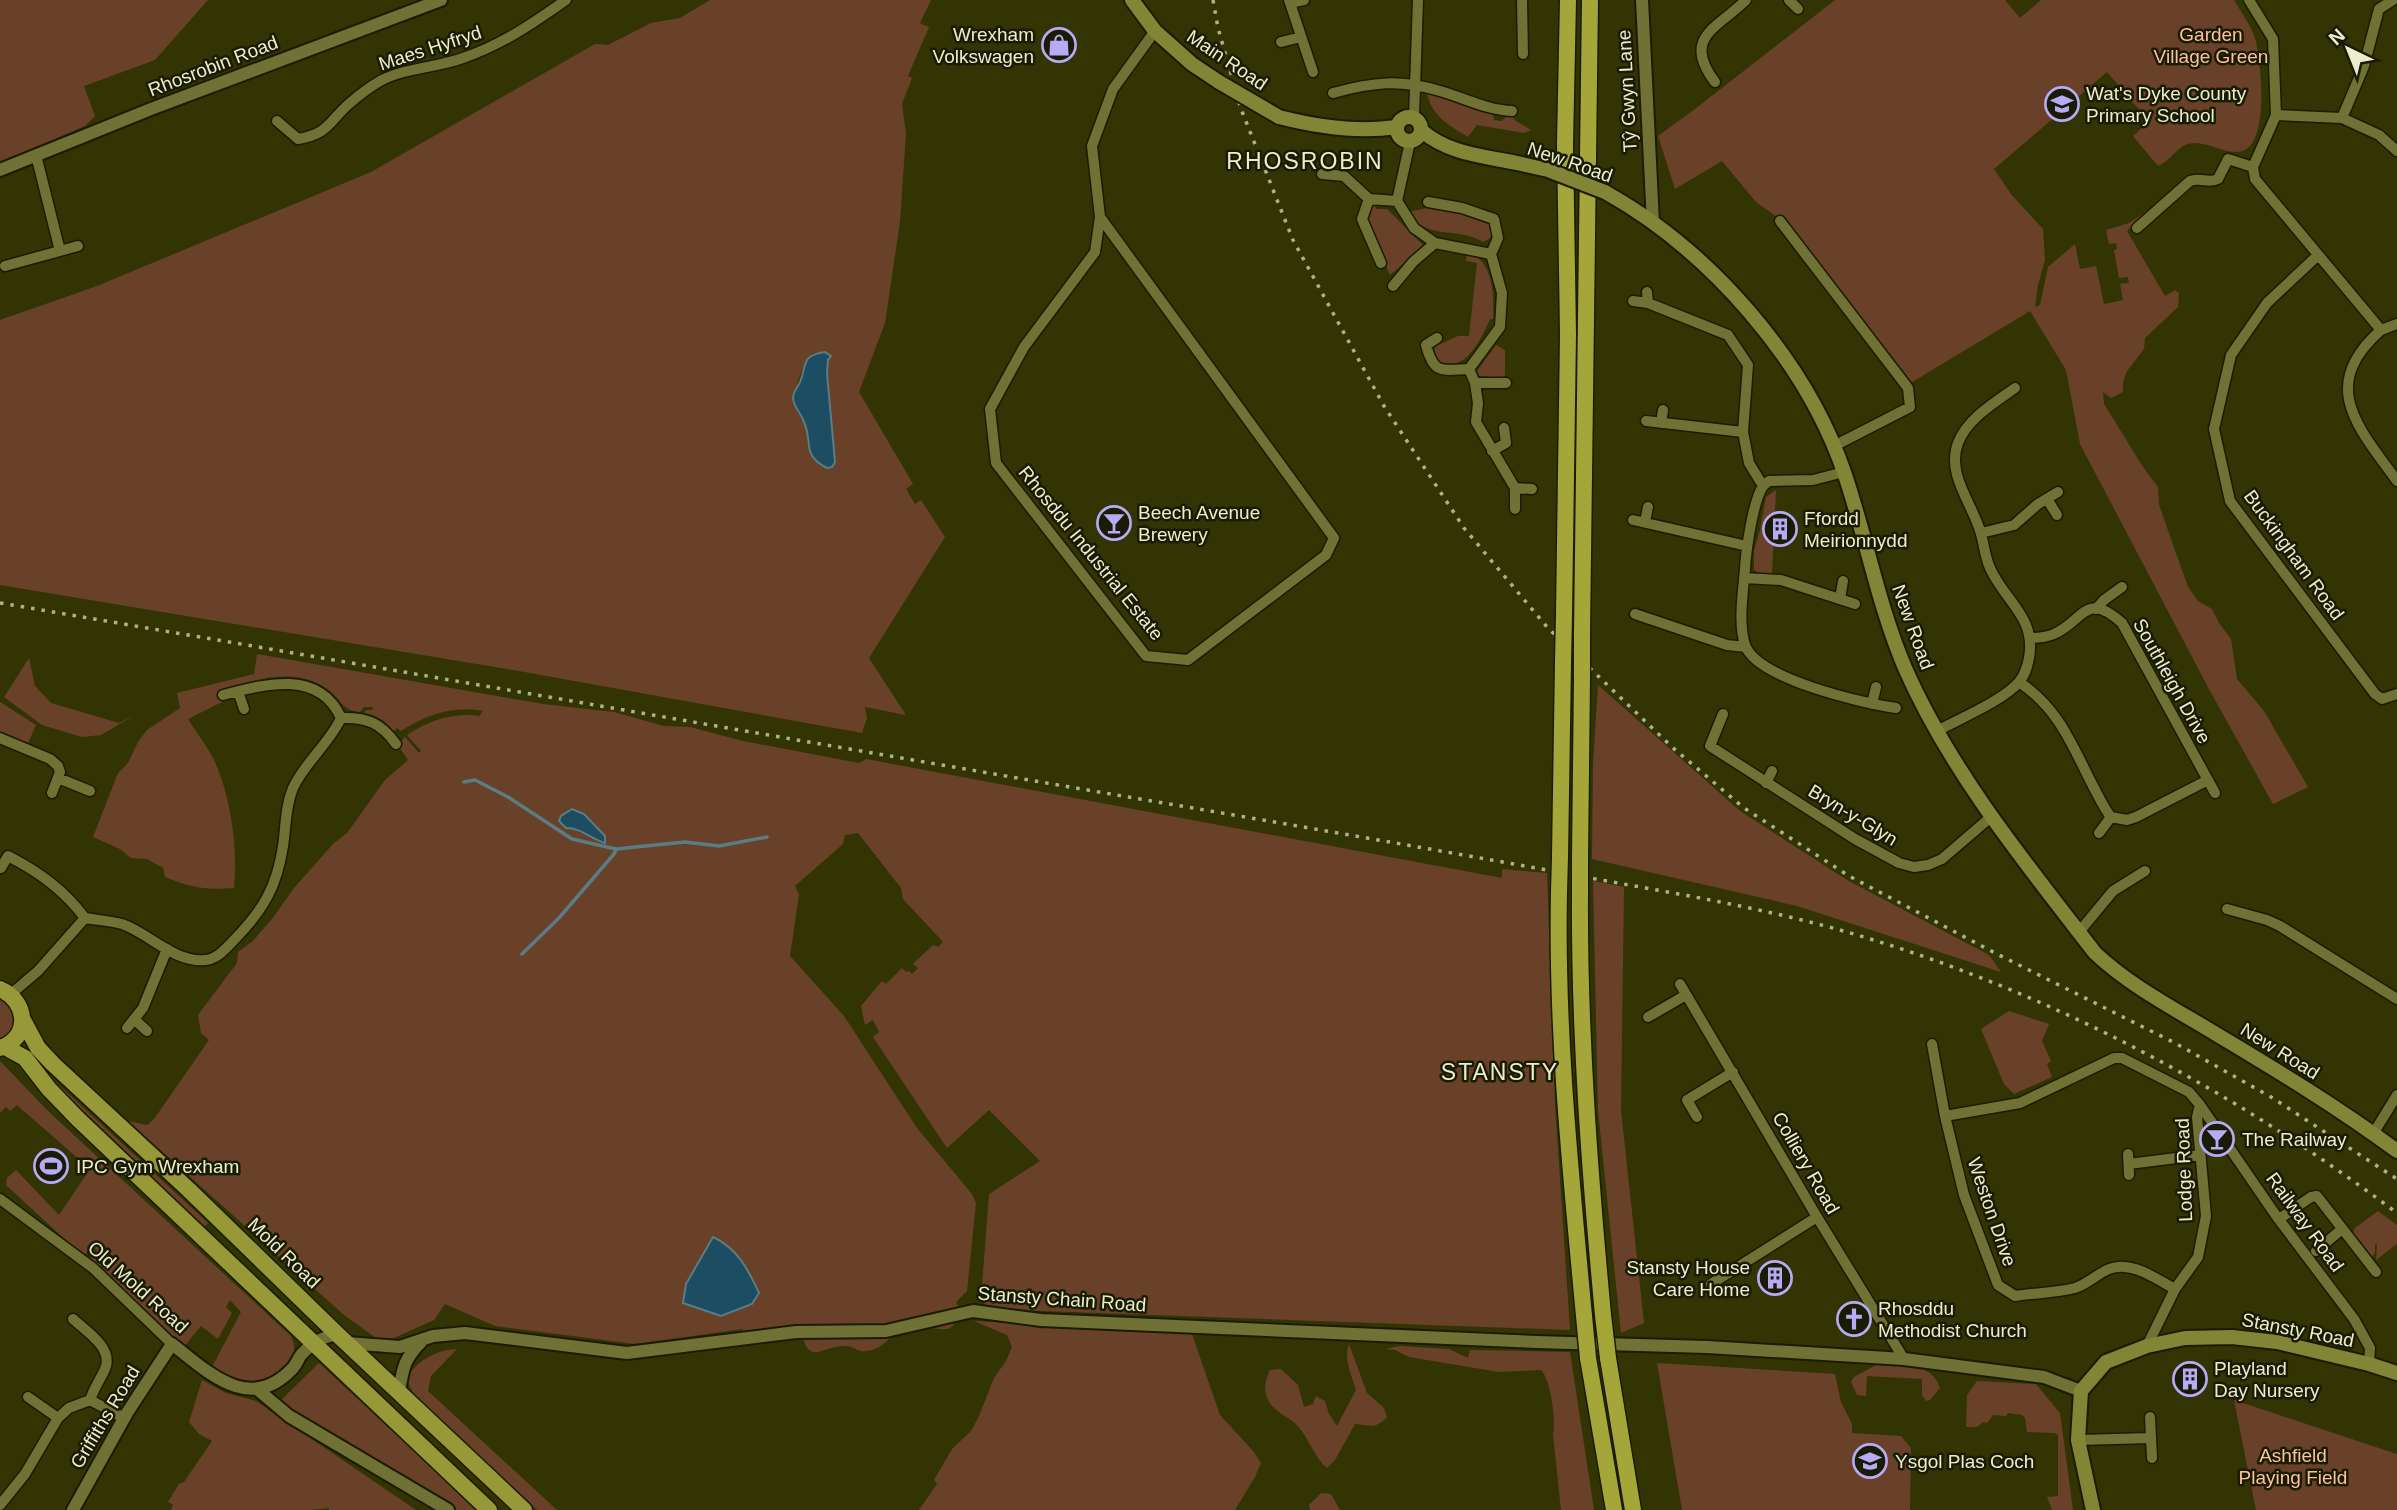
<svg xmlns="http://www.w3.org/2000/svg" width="2397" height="1510" viewBox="0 0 2397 1510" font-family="Arial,sans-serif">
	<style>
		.green { fill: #694129; fill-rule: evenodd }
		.water { fill: #1c4d63; stroke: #5a7d83; stroke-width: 2 }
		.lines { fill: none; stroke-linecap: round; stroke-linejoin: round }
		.stream { stroke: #5a7d83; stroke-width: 3.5 }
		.minor-casing { stroke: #1b1b00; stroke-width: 13 }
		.tertiary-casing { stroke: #1b1b00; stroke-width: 16 }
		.secondary-casing { stroke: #1b1b00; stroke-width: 18 }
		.primary-casing { stroke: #1b1b00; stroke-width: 19 }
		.trunk-casing { stroke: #1b1b00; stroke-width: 19 }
		.minor { stroke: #6f7135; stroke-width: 10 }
		.tertiary { stroke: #6f7135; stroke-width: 12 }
		.secondary { stroke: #838536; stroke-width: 14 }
		.primary { stroke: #979938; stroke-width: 16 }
		.trunk { stroke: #a4a639; stroke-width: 16 }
		.rail { stroke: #afb18c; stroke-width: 3.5; stroke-dasharray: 3.5 7; stroke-linecap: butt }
		.secondary-bridge-casing { stroke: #1b1b00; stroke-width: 18; stroke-linecap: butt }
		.trunk-bridge-casing { stroke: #1b1b00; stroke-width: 19; stroke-linecap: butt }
		.secondary-bridge { stroke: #838536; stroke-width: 14 }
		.trunk-bridge { stroke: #a4a639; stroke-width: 16 }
		.labels { text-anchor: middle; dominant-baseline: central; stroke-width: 5; stroke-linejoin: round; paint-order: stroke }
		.poi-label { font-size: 19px; fill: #ebedce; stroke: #1a1b03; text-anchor: start }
		.park-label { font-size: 19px; fill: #fcc19f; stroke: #1a1b03 }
		.street-label { font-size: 19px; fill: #ebedce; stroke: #1a1b03 }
		.quarter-label { font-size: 23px; letter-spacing: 2px; fill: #ebedce; stroke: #1a1b03 }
	</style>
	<rect width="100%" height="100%" fill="#333404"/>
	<!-- green -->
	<path class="green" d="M0,0H208L155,60L84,86L95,116L85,126L0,163Z
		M710,0H931L920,23L929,27L908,76L912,78L902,104L906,133L900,222L885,323L859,392L913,484L906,489L915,504L921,500L945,537L869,658L906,715L865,707L867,718L862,733L519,671L0,585V320L97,286L371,172L595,44L608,45L651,23L680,18ZM813,353L831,356L828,360L827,373L835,462L832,467L808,448C807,441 807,433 805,426C804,420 799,416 797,411C791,394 801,366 813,353Z
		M1835,0H2005L2020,18L2041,0H2234C2241,12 2250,24 2255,38C2261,60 2270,143 2242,151C2225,156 2206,139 2188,144C2177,147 2170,161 2158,166L2133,136L2149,121L2107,72L1994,169L2011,194L2043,229L2045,260L2038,285L2035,307L2040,305L2048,267L2075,244L2080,269L2096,266L2104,304L2123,300L2120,284L2129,283L2128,277L2119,278L2114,250L2117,249L2116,243L2109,244L2106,230L2129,223L2146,212L2127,231L2165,296L2175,290L2179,293L2178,307L2145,338L2144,349L2127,371L2123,382V392L2111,398L2103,392L2104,404L2143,467L2158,487L2159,505L2188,587L2198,601L2212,609L2219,623L2231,639L2237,679L2264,711L2308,787L2273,804L2210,691L2080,444L2066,370L2030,311L1909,384L1780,219L1756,202L1722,161L1675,189L1658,136L1695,109Z
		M1427,93L1446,96L1493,114L1494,120L1501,121L1510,115L1516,121L1531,130L1524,133L1477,125L1468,137C1448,125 1432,116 1427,93Z
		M1374,206L1377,209H1387L1424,246L1390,275L1366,216L1370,208Z
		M1432,207L1456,210L1491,222L1495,234H1492L1490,238L1483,242C1458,226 1425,241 1408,212Z
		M1467,251C1494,261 1494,295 1493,319H1490C1484,333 1471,361 1455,363L1454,366L1439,363L1435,359L1434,350L1436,346L1458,336H1469L1477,263L1466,261Z
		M1496,345L1505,350V375L1501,378L1479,376L1477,371Z
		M1776,490L1772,573L1761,576L1754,569V551L1760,530L1766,497Z
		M257,654L543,704L614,712L664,726L690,727L743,741L859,763L866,759L1502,878V869L1547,873L1555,1104L1570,1330L988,1309L981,1299L989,1194L1040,1161L989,1110L947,1148L873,1037L879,1032L873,1020L865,1025L861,1006L882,981L886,984L902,968L906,972L909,971L912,974L918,968L913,964L933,945L938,947L943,942L903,899L901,888L858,833L845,835L843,844L795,886L799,895L790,956L844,1016L917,1128L972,1194L976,1203L967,1291L956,1302L960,1309C953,1336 946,1329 924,1327L915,1332L894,1334C885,1343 875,1353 861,1351C855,1349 851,1346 845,1346C821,1345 810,1369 800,1329L741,1333L743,1329L635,1344L495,1326L445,1304L434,1320L383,1343L344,1315L128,1121L147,1125L154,1119L209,1040L201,1033L198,1015L237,963L238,952L253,941L272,919L294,888L333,844L347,833L385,780L408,760L398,745L405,737L419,753L421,751L407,735C427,721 454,712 479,716L483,711C454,705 425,715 401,731L397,728L393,732C387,722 375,714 364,713L366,710H372L373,707H364L360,712C342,710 343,702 330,691C297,665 253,680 218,691L222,702L188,719C196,732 207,746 214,760C231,797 238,847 234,888C204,890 193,888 165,877L163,868L147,859L131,858L120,849L93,837L118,773L128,763L138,742L147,730L180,708L177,693L254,674Z
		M29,658L35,686L51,703L119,723L135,715L101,735L82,737L42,725L4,697Z
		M1598,685L1740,811L1847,880L1989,955L2001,972L1797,906L1592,859L1593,764Z
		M0,702L36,725L28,743L0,732Z
		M1593,881L1624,887L1621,1110L1644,1323L1621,1333L1598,1110Z
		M0,999C18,1008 19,1030 0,1039Z
		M2009,1011L2049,1024L2042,1041L2051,1061L2047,1064L2052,1077L2014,1094L2004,1084L1981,1029Z
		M0,1061L49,1112L291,1336C306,1371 264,1390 234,1382C226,1380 218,1372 212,1367L241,1312L230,1300L226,1307L232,1313L218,1339L201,1326L184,1347L88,1259L97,1251L93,1247L83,1256L6,1185L7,1178L16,1170L59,1215L90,1169L17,1105L10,1111L6,1107L0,1113Z
		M51,1077L59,1085L208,1223L201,1230L49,1080Z
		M2378,1211L2397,1225V1244L2376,1260L2377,1244H2375V1253L2371,1258L2353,1233L2355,1228Z
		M974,1321L1033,1324L1043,1329L1046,1325L1192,1334L1220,1415L1254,1452L1261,1463L1255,1477L1235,1510H919L937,1484L934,1480L952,1449L971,1431L979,1416L994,1378L1006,1361L1012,1347L1007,1335Z
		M1349,1344L1367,1393L1384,1408L1387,1417C1375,1430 1370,1425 1355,1424L1335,1460L1327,1468C1313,1456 1309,1437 1295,1423C1285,1415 1271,1410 1267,1397C1263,1387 1266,1379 1270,1370L1281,1369L1298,1385L1304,1407L1313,1404L1316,1396L1325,1401L1329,1414L1337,1426L1356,1390C1352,1376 1343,1358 1349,1344Z
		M1399,1346L1449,1349L1468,1358L1470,1350L1570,1352L1594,1510H1561L1553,1434C1556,1420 1551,1380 1541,1370L1499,1372L1409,1357L1395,1350L1386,1349Z
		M457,1349L431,1376L428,1391L557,1510H537L416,1398L409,1385L408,1375C421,1359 436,1350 457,1349Z
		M319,1363L477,1510H454L278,1403Z
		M1657,1363L1835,1374L1841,1402L1852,1424V1433L1901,1436L1911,1448L1910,1510H1682Z
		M1876,1365C1899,1366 1932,1361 1940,1388L1930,1400L1926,1401L1922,1395V1379L1867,1376L1866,1396L1857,1395L1851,1382L1854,1377Z
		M202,1380L226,1393L256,1401L416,1510H329V1508L310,1510H171L173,1505L168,1502L179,1484L184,1482L212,1441L199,1434L189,1422Z
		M1977,1381L2036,1384L2060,1413L2073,1510H2052L2047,1497L2058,1496V1435L2055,1433L2027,1432L2025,1418L2022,1415L2008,1413L2006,1416L1993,1415L1987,1423L1983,1422L1977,1427H1966L1967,1395Z
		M2234,1400L2397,1454V1510H2256Z
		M1321,1493L1331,1494L1340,1510H1310L1309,1505Z"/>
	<!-- water -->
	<path class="water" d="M825,352L831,356L828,360L827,373L835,462L832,467L827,468C801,455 813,442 804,422C801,413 793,407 793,397C794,390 798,387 800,382C807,365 801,355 825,352Z
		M572,809L584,814L605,836V843C590,839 582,828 566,828L559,821L561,816Z
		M713,1237C737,1248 748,1269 759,1293L752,1304L721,1316L683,1303L686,1284Z"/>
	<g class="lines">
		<!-- stream -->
		<path class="stream" d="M464,782L475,780L508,797L572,839L616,849L685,842L719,846L767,837
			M522,954L559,918L614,854L616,849"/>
		<!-- minor casing -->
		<g class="minor-casing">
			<path id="minor" d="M1289,0L1313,72
				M1522,0L1523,54
				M1789,0L1798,9
				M2249,0L2273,39L2276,115L2253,167L2255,179L2381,330L2397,324
				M1290,3L1304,0
				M1281,42L1301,37
				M1715,82C1681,37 1718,28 1746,0
				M1333,93C1373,82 1400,79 1440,91C1464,98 1487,110 1512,111
				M2276,115L2342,118L2379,135L2397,151
				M1414,117L1418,0
				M2342,118L2364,66L2379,9L2393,0
				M277,121L298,139C329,134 329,121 350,103C358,96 370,87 380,81C407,67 436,68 463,58C503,44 532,24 566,0
				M1410,142L1397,201L1414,228L1435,243L1491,254L1502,293L1500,327L1469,369L1475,383L1478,403L1476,422L1515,488L1532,489
				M36,155L60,251
				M1322,174L1344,176L1369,199L1397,201
				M1369,199L1362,219L1381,263
				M1428,202L1462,208L1494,219L1498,238L1491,254
				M1100,217L1095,252L1024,347L990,409L996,463L1146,656L1188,660L1326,555L1334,538L1100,217L1092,146L1113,89L1155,31
				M1780,221L1908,388L1910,407L1834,446
				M2137,228L2190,181C2200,177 2209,184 2218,179L2228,159L2253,167
				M2317,256L2267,303L2231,355L2214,429L2230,501L2375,694L2382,699L2397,694
				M5,266L78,246
				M1393,286L1413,262L1435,243
				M1647,292L1648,303
				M1633,301L1648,303L1728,335L1748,365L1743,432L1749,463L1763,486L1769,481L1813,480L1844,472
				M2381,330C2317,386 2359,428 2397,481
				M1437,338L1426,345C1434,375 1441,370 1469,369
				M1475,383H1506
				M1646,421L1743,432
				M1661,423L1663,410
				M1492,451L1506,443L1504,428
				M1763,486C1753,501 1746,550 1745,569C1743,593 1738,622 1745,645C1757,679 1862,703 1896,708
				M1515,488V509
				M2047,499L2057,515
				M1633,520L1747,546
				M1645,522L1648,507
				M1981,533L2014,525L2038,504L2058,492
				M1744,578L1781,580L1855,604
				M1840,599L1843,581
				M2096,609L2104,600L2122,587
				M1635,614L1727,645L1746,647
				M2031,638C2039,638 2047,637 2054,634C2084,621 2085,590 2122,623L2215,793
				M2019,682C2058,708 2071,743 2092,784C2098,795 2103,807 2111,817
				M238,691L244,709
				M1872,704L1876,687
				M1723,714L1710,746L1855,839L1899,863L1914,867L1928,865L1942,859L1992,816
				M341,718C367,717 381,723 396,744
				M1937,731C1959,719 2004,700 2019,682C2025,675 2027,668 2029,658C2036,620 2009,604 1993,574C1985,561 1985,548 1981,534C1973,504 1946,475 1958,443C1967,419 1995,402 2015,388
				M0,738L50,759L58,766L60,772L52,793
				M58,778L90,791
				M1766,783L1772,771
				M2099,833L2111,817L2127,820L2136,817L2208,780
				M1,868L8,856C39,872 64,890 85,918L38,971L11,994
				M2227,909L2267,920L2280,926L2397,999
				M85,918C97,920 111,921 122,924C149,933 174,963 205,960C218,959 226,948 235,939C263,910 277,887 283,846C286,827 285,807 293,788C305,762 329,744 341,718C319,669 265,684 223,695
				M2079,932L2113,891L2145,871
				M1680,984L1817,1217L1904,1359
				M1648,1017L1686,995
				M135,1020L147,1031
				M127,1028L143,1008L167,949
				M1932,1044L1945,1116L1964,1195L1998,1285L2015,1296C2034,1293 2056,1293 2075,1288C2088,1284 2097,1274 2109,1269C2131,1260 2156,1279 2175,1289
				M1945,1116L2020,1103L2114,1058H2122L2189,1092L2200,1105L2277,1217L2354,1319L2370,1348L2369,1364
				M1697,1117L1687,1100L1733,1072
				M2373,1134L2397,1095
				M2128,1154L2129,1175
				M2129,1164L2200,1155
				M0,1199L93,1268L172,1344
				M2279,1219L2311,1197L2317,1196L2376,1272
				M2316,1251L2342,1229
				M1711,1284L1817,1217
				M73,1319C86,1331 114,1348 105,1369C100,1380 94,1388 90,1400L124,1418
				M2147,1346L2175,1289L2198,1257L2206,1216L2197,1117L2200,1105
				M28,1397L58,1418
				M2150,1417L2152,1458
				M2078,1440L2151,1438
				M0,1505L25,1474L58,1418L69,1408L90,1400"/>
		</g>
		<!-- tertiary casing -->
		<g class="tertiary-casing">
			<path id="tertiary" d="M1642,0L1653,223
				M0,170L151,109L441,0
				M347,1343L400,1347L433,1336L465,1333L627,1353L796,1332L886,1331L973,1311L1041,1320L1536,1342L1707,1347L1904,1359L2044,1377L2081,1391
				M257,1389L289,1416L448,1510
				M399,1391C403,1368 404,1359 421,1342
				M73,1510L127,1413L172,1344C208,1372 249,1414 292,1369C296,1365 298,1359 301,1355C310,1344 323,1337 337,1334"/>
		</g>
		<!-- secondary casing -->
		<g class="secondary-casing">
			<path id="secondary" d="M1132,0L1155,31L1192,64L1219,82
				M1397 129a12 12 0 1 1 24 0a12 12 0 1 1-24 0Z
				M1279,117C1318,127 1357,133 1397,127
				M1422,131C1449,154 1483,156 1517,163
				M1605,192C1709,250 1805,359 1844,472C1866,536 1878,605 1905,668C1950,771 2027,865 2095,953C2130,986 2175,1009 2216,1034C2278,1071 2339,1108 2397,1151
				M2093,1510L2078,1440L2081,1391L2106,1362L2147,1346L2185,1338L2232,1337L2277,1342L2369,1364L2397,1373"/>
		</g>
		<!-- primary casing -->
		<g class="primary-casing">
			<path id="primary" d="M0,989C28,1001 31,1038 0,1048
				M23,1020L38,1048L53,1064L189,1190L337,1334L524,1510
				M5,1047L25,1058L49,1089L78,1119L489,1510"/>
		</g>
		<!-- trunk casing -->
		<g class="trunk-casing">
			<path id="trunk" d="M1564,615L1568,334L1565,144L1568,0
				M1582,634L1590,0
				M1560,857L1563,662
				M1580,859L1582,678
				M1559,892C1556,1034 1571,1175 1584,1316
				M1580,893C1579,1034 1590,1175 1603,1315
				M1588,1358L1614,1510
				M1608,1358L1633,1510"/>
		</g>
		<!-- minor -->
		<use href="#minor" class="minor"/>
		<!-- tertiary -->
		<use href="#tertiary" class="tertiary"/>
		<!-- secondary -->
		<use href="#secondary" class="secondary"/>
		<!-- primary -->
		<use href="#primary" class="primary"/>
		<!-- trunk -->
		<use href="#trunk" class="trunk"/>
		<!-- rail -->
		<path class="rail" d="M1213,0L1218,28L1241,109L1293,240L1384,406L1464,528L1547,627L1672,747L1744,808L1849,876L1995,953L2175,1043L2271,1097L2397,1179
			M0,603C355,663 709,725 1064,786C1228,814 1393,842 1558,872C1648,889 1740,903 1829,927C2033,983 2228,1086 2397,1213"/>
		<!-- secondary-bridge casing -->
		<g class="secondary-bridge-casing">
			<path id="secondary-bridge" d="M1219,82L1279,117
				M1517,163L1548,170L1605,192"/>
		</g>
		<!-- trunk-bridge casing -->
		<g class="trunk-bridge-casing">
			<path id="trunk-bridge" d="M1563,662L1564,615
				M1582,678V634
				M1559,892L1560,857
				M1580,893V859
				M1603,1315L1608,1358
				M1584,1316L1588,1358"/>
		</g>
		<!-- secondary-bridge -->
		<use href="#secondary-bridge" class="secondary-bridge"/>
		<!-- trunk-bridge -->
		<use href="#trunk-bridge" class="trunk-bridge"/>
	</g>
	<!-- icons -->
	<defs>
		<g id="shop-ring" transform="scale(1.75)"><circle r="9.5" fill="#1a1b03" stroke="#b7abf8" stroke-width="1.5"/><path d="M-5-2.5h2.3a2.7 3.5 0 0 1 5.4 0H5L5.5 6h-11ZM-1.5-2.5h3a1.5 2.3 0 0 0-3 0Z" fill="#b7abf8"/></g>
		<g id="school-ring" transform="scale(1.75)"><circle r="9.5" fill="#1a1b03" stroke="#b7abf8" stroke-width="1.5"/><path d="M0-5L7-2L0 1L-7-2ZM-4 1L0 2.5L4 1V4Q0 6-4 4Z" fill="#b7abf8"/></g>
		<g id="bar-ring" transform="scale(1.75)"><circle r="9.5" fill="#1a1b03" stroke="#b7abf8" stroke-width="1.5"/><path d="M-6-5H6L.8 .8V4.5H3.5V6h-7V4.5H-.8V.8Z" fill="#b7abf8"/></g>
		<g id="building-ring" transform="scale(1.75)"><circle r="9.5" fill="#1a1b03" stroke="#b7abf8" stroke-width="1.5"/><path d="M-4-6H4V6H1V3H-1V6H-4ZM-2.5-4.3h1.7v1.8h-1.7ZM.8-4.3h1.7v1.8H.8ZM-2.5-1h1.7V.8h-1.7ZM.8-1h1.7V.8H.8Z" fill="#b7abf8"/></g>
		<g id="stadium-ring" transform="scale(1.75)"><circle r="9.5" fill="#1a1b03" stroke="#b7abf8" stroke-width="1.5"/><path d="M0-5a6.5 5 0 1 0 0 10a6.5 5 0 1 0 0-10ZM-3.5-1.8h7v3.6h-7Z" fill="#b7abf8"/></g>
		<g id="church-ring" transform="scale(1.75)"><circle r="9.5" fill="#1a1b03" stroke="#b7abf8" stroke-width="1.5"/><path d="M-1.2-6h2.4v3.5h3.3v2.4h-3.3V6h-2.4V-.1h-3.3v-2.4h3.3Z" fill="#b7abf8"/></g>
	</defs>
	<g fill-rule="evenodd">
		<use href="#shop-ring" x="1059" y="45"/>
		<use href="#school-ring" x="2062" y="104"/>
		<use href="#bar-ring" x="1114" y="523"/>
		<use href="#building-ring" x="1780" y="529"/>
		<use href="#bar-ring" x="2217" y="1139"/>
		<use href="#stadium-ring" x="51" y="1166"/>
		<use href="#building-ring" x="1775" y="1278"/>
		<use href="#church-ring" x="1854" y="1319"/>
		<use href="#building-ring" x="2190" y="1379"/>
		<use href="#school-ring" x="1870" y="1461"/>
	</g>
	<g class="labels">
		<!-- poi labels -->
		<g class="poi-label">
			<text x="1034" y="34" text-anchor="end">Wrexham<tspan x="1034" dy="22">Volkswagen</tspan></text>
			<text x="2086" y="93">Wat's Dyke County<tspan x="2086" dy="22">Primary School</tspan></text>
			<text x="1138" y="512">Beech Avenue<tspan x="1138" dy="22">Brewery</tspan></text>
			<text x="1804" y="518">Ffordd<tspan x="1804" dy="22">Meirionnydd</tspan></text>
			<text x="2242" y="1139">The Railway</text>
			<text x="76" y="1166">IPC Gym Wrexham</text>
			<text x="1750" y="1267" text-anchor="end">Stansty House<tspan x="1750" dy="22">Care Home</tspan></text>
			<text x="1878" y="1308">Rhosddu<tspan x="1878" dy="22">Methodist Church</tspan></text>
			<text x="2214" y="1368">Playland<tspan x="2214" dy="22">Day Nursery</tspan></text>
			<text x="1895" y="1461">Ysgol Plas Coch</text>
		</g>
		<!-- park labels -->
		<g class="park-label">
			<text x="2211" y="34">Garden<tspan x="2211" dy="22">Village Green</tspan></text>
			<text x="2293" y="1455">Ashfield<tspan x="2293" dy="22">Playing Field</tspan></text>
		</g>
		<!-- street labels -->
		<g class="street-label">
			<text transform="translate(430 48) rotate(-18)">Maes Hyfryd</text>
			<text transform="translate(1227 60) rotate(34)">Main Road</text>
			<text transform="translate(213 66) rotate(-21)">Rhosrobin Road</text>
			<text transform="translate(1627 91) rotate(-93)">Tŷ Gwyn Lane</text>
			<text transform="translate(1570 162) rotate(19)">New Road</text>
			<text transform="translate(1091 553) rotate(51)">Rhosddu Industrial Estate</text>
			<text transform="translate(2294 555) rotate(54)">Buckingham Road</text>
			<text transform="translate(1913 627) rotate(70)">New Road</text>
			<text transform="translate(2172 681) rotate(61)">Southleigh Drive</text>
			<text transform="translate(1853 815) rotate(31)">Bryn-y-Glyn</text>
			<text transform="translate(2280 1051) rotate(32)">New Road</text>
			<text transform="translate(1806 1163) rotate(60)">Colliery Road</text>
			<text transform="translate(2184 1170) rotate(-92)">Lodge Road</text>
			<text transform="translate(1992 1212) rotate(71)">Weston Drive</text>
			<text transform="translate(2305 1222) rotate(54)">Railway Road</text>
			<text transform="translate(284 1253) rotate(44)">Mold Road</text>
			<text transform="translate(138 1287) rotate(42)">Old Mold Road</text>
			<text transform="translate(1062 1299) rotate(4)">Stansty Chain Road</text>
			<text transform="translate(2298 1330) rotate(11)">Stansty Road</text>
			<text transform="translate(105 1417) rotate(-59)">Griffiths Road</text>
		</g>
		<!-- quarter labels -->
		<g class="quarter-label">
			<text x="1305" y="161">RHOSROBIN</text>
			<text x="1500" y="1072">STANSTY</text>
		</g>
	</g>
	<!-- north arrow -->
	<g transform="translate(2348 49) rotate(317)" stroke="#1a1b03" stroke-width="5" paint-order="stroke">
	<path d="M0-5L12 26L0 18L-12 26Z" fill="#ebedce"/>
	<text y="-10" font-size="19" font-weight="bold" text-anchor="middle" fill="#ebedce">N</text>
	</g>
</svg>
